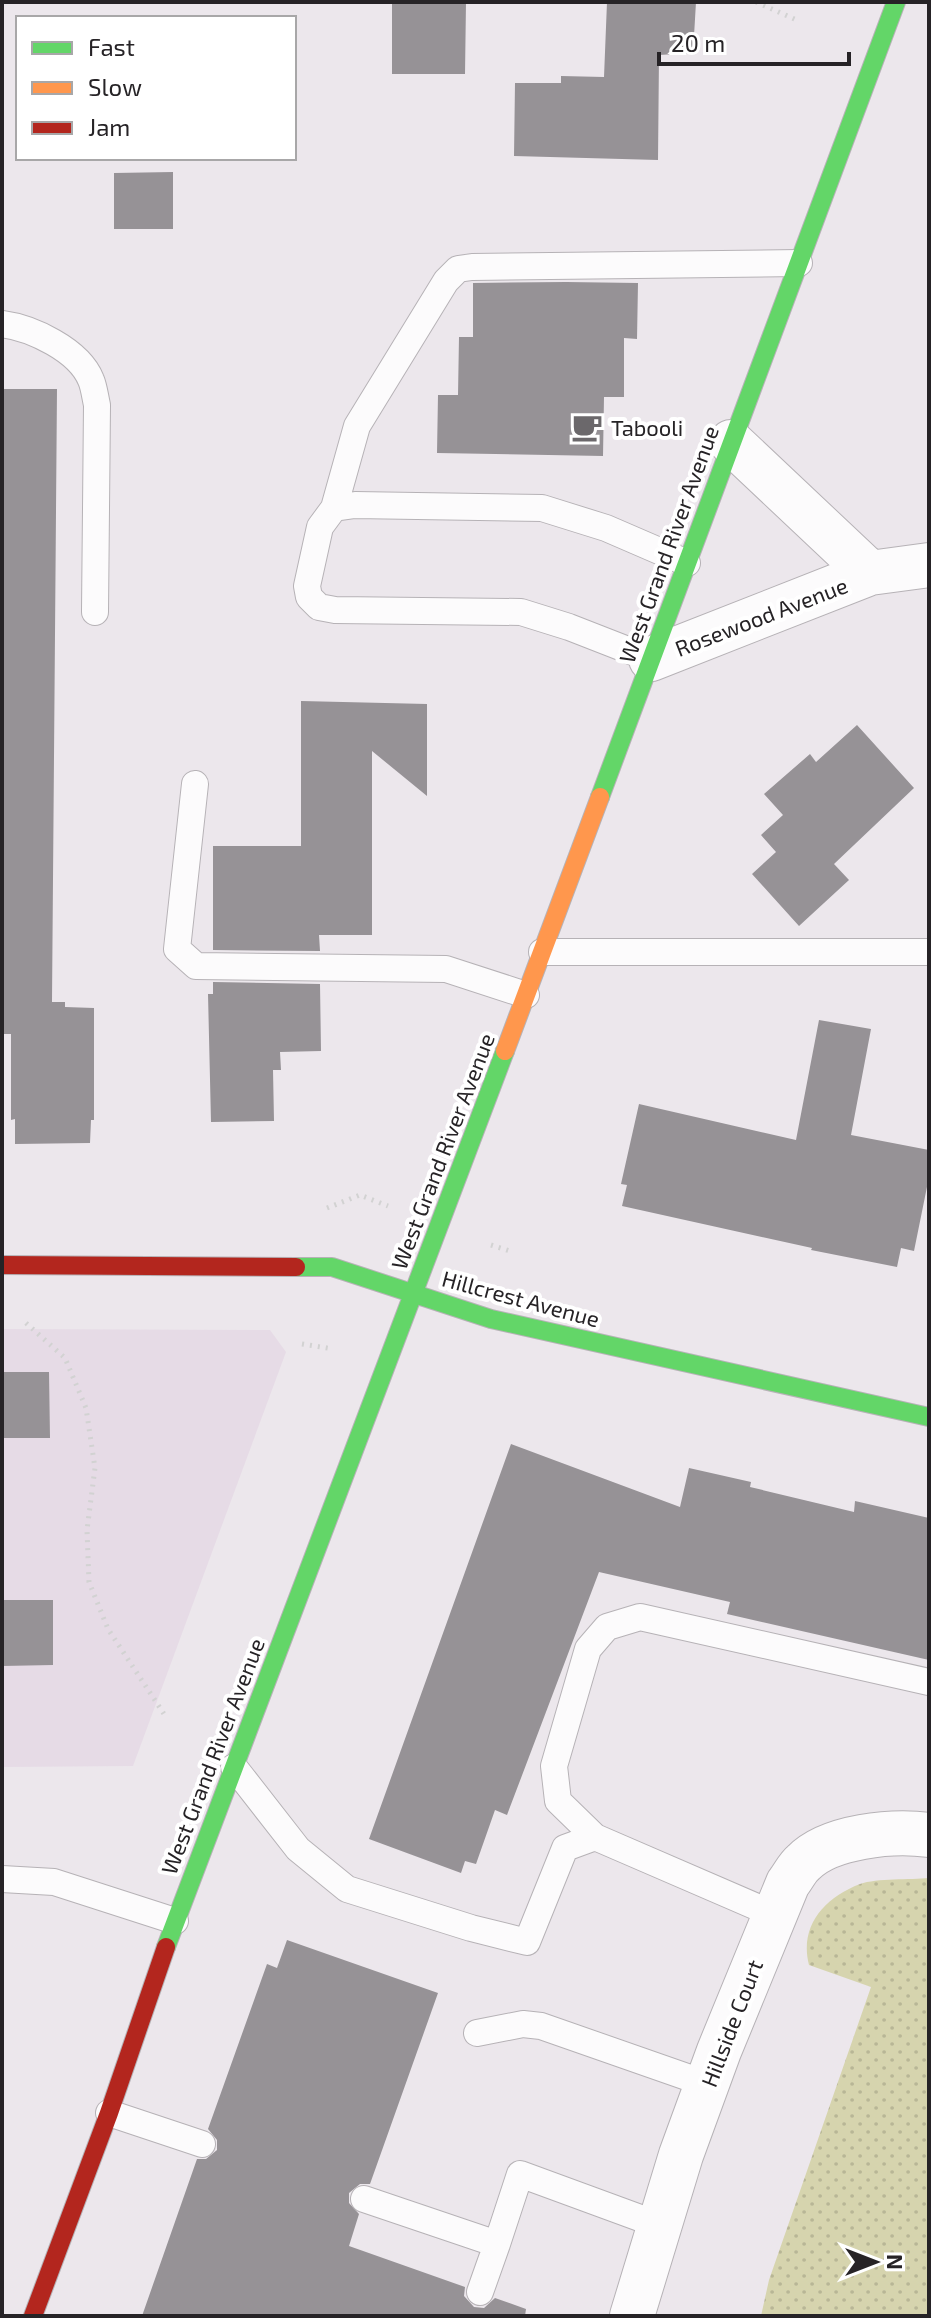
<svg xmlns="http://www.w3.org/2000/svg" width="931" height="2318" viewBox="0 0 931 2318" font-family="'Exo 2',sans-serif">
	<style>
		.built { fill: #e6dbe6 }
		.park { fill: url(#park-dots) }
		.building { fill: #969296 }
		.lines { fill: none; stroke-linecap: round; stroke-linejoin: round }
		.lane-casing { stroke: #b6b2b6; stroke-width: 28 }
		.street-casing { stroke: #b6b2b6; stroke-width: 46 }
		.fast-casing { stroke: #b6b2b6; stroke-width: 20 }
		.slow-casing { stroke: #b6b2b6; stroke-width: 20 }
		.jam-casing { stroke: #b6b2b6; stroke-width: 20 }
		.path { stroke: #d2d2d2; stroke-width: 5; stroke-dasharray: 2 6; stroke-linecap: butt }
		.lane { stroke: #fcfbfc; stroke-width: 26 }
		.street { stroke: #fcfbfc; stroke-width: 44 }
		.fast { stroke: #63d668; stroke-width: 18 }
		.slow { stroke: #ff974d; stroke-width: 18 }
		.jam { stroke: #b3261e; stroke-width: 18 }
		.labels { text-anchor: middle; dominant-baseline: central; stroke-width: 8; stroke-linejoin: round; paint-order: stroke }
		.poi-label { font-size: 22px; fill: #262326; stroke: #fff; text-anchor: start }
		.street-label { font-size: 22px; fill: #262326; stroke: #fff }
	</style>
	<defs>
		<pattern id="park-dots" width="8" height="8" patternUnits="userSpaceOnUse" patternTransform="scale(2)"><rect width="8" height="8" fill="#d6d4ae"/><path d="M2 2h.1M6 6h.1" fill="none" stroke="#b8b696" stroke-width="1.8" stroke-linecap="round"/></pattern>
	</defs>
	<rect width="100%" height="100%" fill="#ece7ec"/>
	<!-- built -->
	<path class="built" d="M2,1329L270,1330L286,1352L133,1766L2,1767Z"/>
	<!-- park -->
	<path class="park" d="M929,1878V2316H761L769,2280L871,1987L809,1965C799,1926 824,1898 860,1884C877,1878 910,1880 929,1878Z"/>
	<!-- building -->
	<path class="building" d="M392,2H466L465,74H392Z
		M607,2H696L693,53L659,55L658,160L514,156L515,83H561V76L604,77Z
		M173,172V229H114V173Z
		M566,282L638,283L637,339L624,338V397H604L603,456L437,453L438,395H458L459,337H473V283Z
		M2,389H57L52,1002H65V1007L94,1008V1120H91L90,1143L15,1144V1119L11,1120V1034H2Z
		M301,701L427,704V796L372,751V935H319L320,951L213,950V846H301Z
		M857,725L914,788L834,864L849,880L799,926L752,874L776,852L761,835L783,815L764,794L810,754L816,762Z
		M213,982L320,984L321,1051L280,1052L281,1070H273L274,1121L211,1122L208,994H213Z
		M819,1020L871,1029L851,1135L929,1150V1177L914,1251L901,1248L897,1267L811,1250L812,1248L622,1206L627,1185L621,1184L639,1104L796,1140Z
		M2,1372H49L50,1438H2Z
		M511,1444L680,1507L689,1468L751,1482L750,1487L854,1512L855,1501L929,1518V1660L727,1614L730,1602L599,1572L507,1815L495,1810L476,1864L465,1861L461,1873L369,1839Z
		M2,1600H53V1665L2,1666Z
		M287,1940L438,1993L370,2184H360L349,2193V2203L359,2214L349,2246L465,2287L464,2296L474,2307L484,2308L495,2298L526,2309L525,2316H142L197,2159H206L217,2150V2140L208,2129L267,1964L277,1968Z"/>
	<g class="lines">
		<!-- lane casing -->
		<g class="lane-casing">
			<path id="lane" d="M2,324C32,328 79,350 91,380C94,387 95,396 97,405L95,612
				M334,508L357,426L446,281L458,269L472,267L799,263
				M651,659L569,627L521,612L335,610L319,607L309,597L307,586L320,527L334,508L355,505L542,508L606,528L687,563
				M195,784L177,949L196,966L446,969L526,995
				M542,952H929
				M234,1767L298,1849L347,1889L471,1928L527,1942L565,1848L595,1837
				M2,1879L54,1882L175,1921
				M773,1914L595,1837L558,1801L554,1766L588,1649L607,1627L640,1617L929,1682
				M477,2033L523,2024L541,2026L707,2084
				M109,2113L202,2144
				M364,2199L497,2244L520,2174L659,2225
				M480,2292L497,2244"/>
		</g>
		<!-- street casing -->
		<g class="street-casing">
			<path id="street" d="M731,442L870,573
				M651,659L870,573L929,565
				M632,2316L681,2155L719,2051L788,1883C793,1877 797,1868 803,1863C829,1836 893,1830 929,1835"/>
		</g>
		<!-- fast casing -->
		<g class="fast-casing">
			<path id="fast" d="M600,797L896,2
				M296,1267H332L491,1319L929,1417
				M166,1947L505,1051"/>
		</g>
		<!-- slow casing -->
		<g class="slow-casing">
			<path id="slow" d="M505,1051L600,797"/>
		</g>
		<!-- jam casing -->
		<g class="jam-casing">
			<path id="jam" d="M2,1265L296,1267
				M33,2316L109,2113L166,1947"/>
		</g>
		<!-- path -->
		<path class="path" d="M756,2L799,21
			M327,1208L360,1195L388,1206
			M491,1245L513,1252
			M26,1323L65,1358L86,1408L95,1468L87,1530L89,1582L108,1629L166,1717
			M302,1344L333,1349"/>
		<!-- lane -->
		<use href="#lane" class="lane"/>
		<!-- street -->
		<use href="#street" class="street"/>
		<!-- fast -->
		<use href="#fast" class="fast"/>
		<!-- slow -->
		<use href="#slow" class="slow"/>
		<!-- jam -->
		<use href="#jam" class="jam"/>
	</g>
	<!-- icons -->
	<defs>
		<g id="cafe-bare" transform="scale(2.4)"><path d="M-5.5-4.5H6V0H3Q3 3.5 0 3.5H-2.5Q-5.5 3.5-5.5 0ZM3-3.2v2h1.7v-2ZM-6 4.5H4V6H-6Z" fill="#6b686b" stroke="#fff" stroke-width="2.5" paint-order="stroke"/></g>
	</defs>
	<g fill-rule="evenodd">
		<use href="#cafe-bare" x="587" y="427"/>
	</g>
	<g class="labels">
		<!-- poi labels -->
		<g class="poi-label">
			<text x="611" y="427">Tabooli</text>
		</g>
		<!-- street labels -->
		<g class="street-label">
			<text transform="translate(668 544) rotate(-70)">West Grand River Avenue</text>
			<text transform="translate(761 616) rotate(-21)">Rosewood Avenue</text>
			<text transform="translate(442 1151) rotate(-69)">West Grand River Avenue</text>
			<text transform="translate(521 1298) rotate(15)">Hillcrest Avenue</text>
			<text transform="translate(212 1756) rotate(-69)">West Grand River Avenue</text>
			<text transform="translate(731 2023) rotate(-69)">Hillside Court</text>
		</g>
	</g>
	<!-- border -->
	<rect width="931" height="2318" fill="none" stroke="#262326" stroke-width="8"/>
	<!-- legend -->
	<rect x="16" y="16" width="280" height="144" fill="#ffffff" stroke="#a8a7a8" stroke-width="2"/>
	<rect x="32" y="42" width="40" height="12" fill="#63d668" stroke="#a8a7a8" stroke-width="2"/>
	<text x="88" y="56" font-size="24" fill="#262326">Fast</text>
	<rect x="32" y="82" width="40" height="12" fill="#ff974d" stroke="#a8a7a8" stroke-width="2"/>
	<text x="88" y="96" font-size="24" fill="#262326">Slow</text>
	<rect x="32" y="122" width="40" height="12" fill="#b3261e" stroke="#a8a7a8" stroke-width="2"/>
	<text x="88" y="136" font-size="24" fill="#262326">Jam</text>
	<!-- north arrow -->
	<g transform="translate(875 2262) rotate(90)" stroke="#ffffff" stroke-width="6" paint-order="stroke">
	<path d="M0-6L14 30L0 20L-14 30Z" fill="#262326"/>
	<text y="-12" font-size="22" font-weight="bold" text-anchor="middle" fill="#262326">N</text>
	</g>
	<!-- scale -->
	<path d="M659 52v12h190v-12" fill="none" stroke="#262326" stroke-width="4"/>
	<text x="671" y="52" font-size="24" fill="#262326" stroke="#ffffff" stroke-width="6" paint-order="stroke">20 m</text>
</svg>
